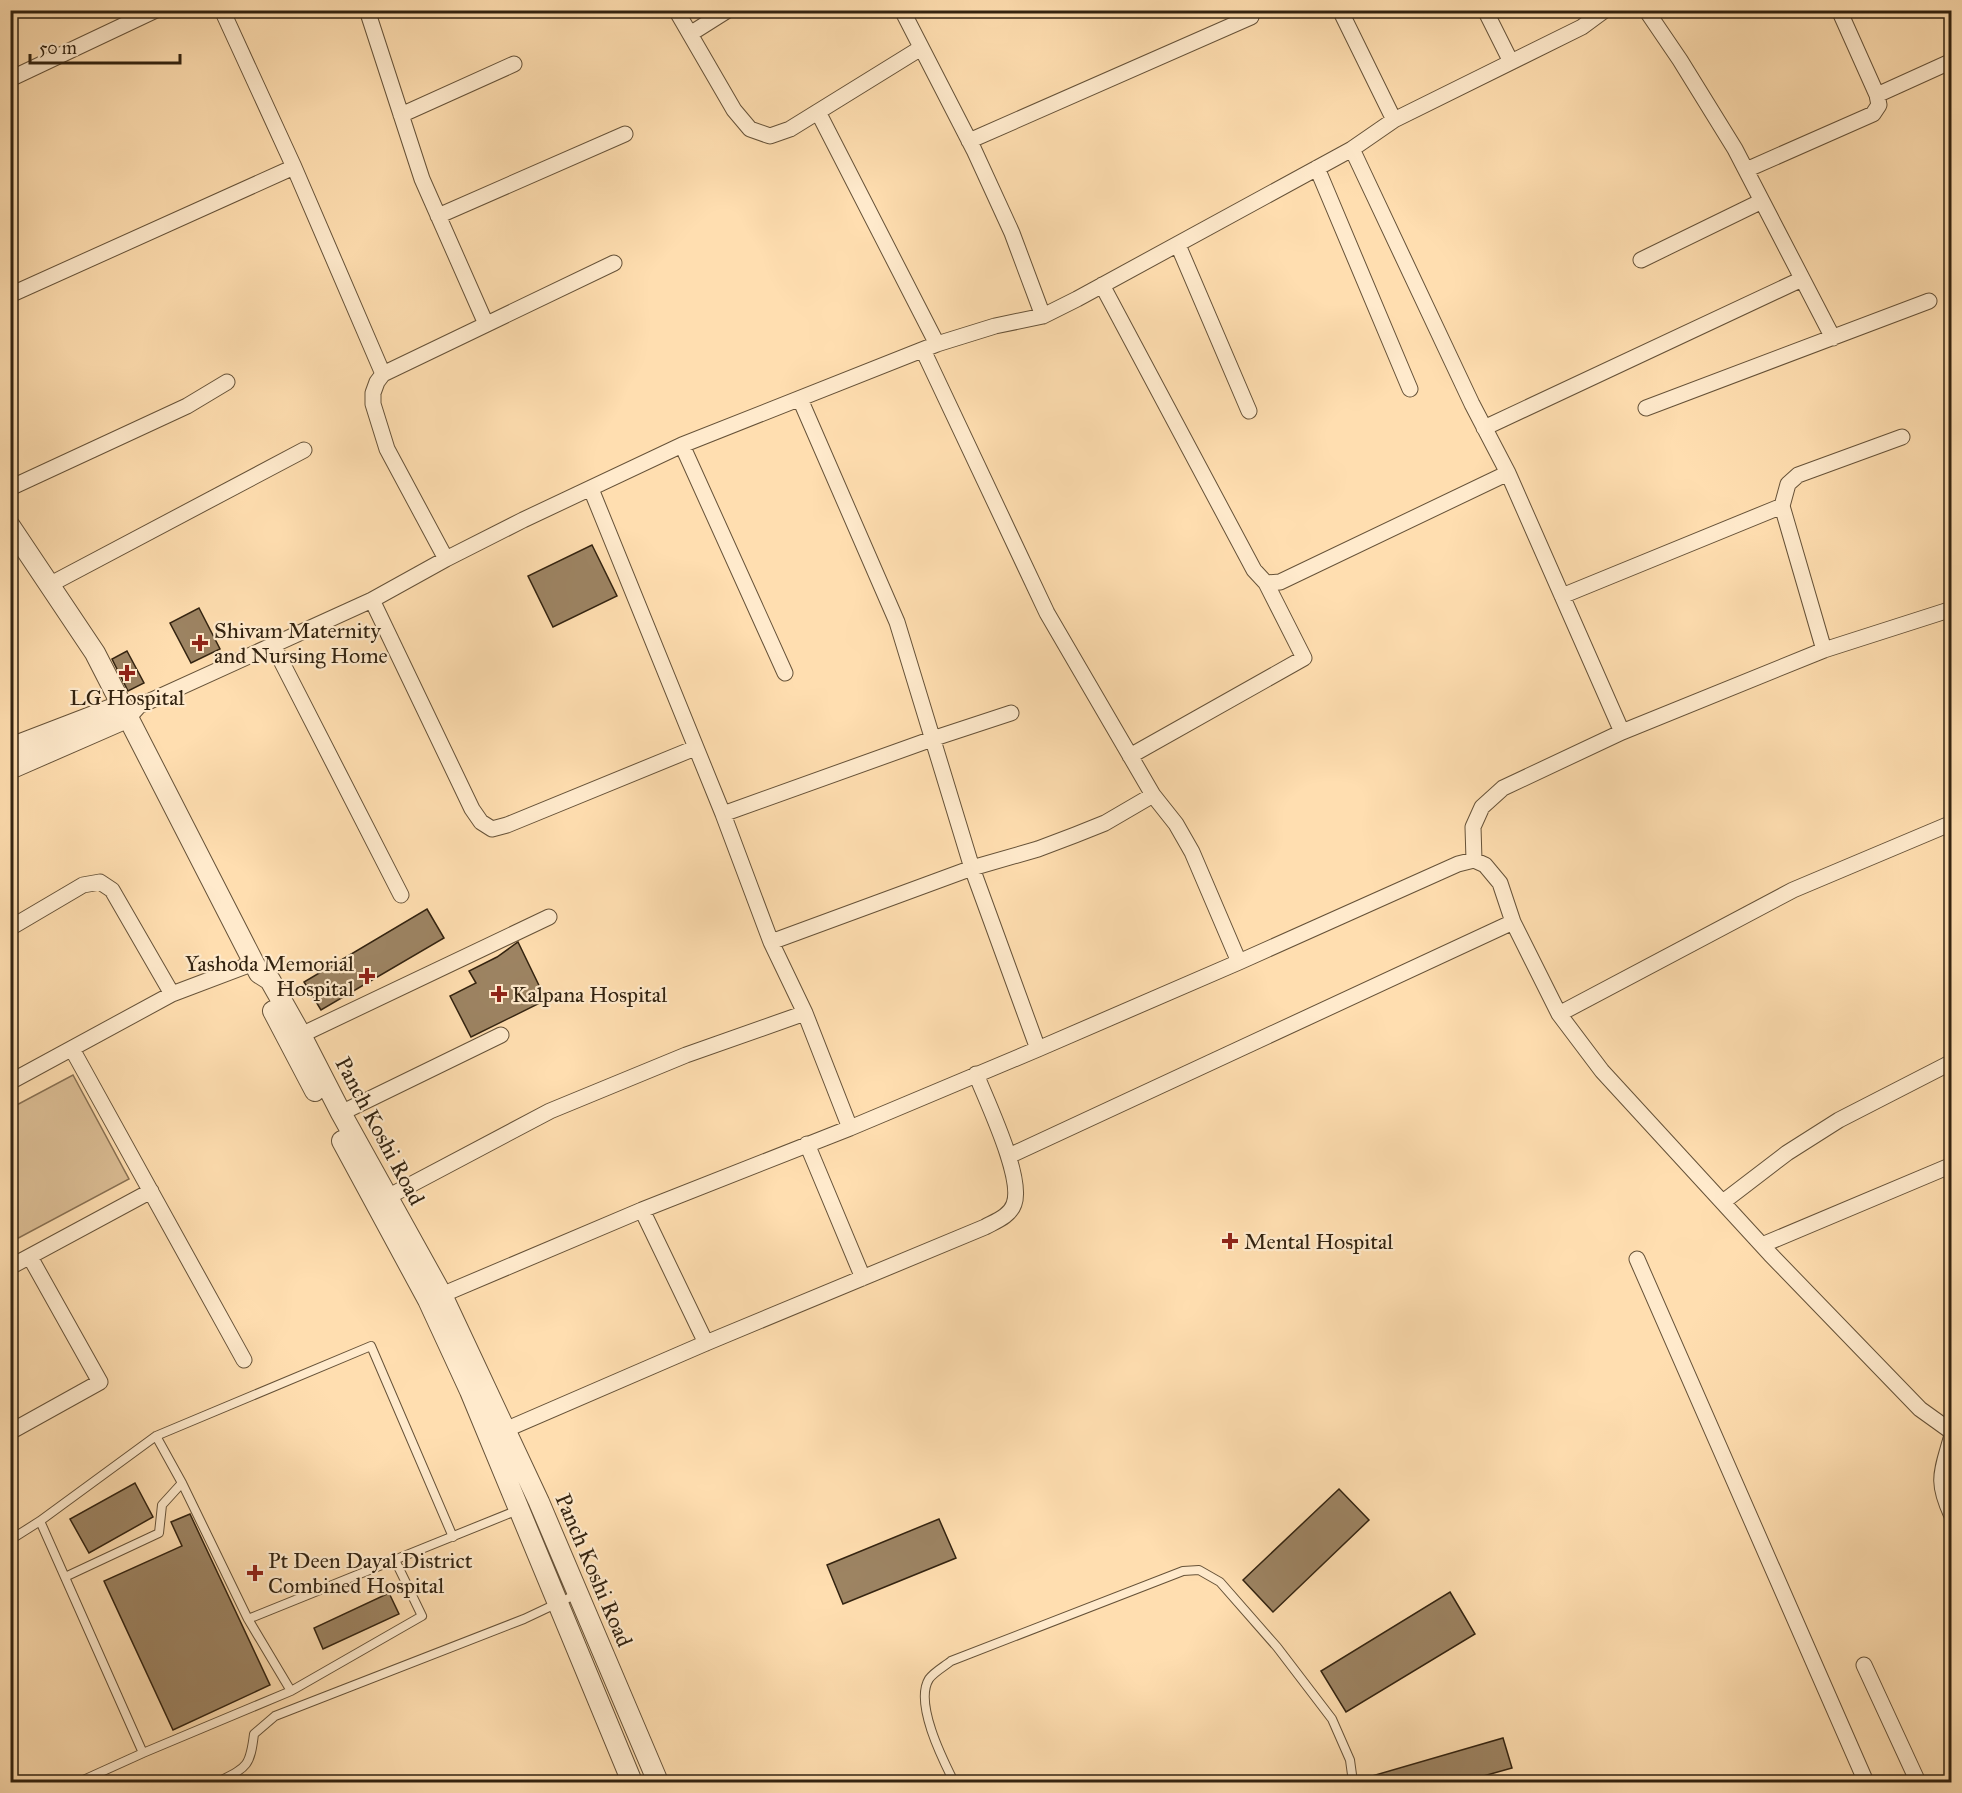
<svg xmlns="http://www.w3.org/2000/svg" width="1962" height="1793" viewBox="0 0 1962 1793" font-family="'IM FELL Great Primer',serif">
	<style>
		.green { fill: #dcbe95; stroke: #887052; stroke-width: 1.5 }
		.building { fill: #9d8463; stroke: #332310; stroke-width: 1.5 }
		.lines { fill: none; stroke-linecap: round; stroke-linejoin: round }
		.service-casing { stroke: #665238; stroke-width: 10 }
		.minor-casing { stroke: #665238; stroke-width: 17 }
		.tertiary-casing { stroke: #665238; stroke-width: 22 }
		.service { stroke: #ffeacc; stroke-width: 8 }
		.minor { stroke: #ffeacc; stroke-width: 15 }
		.tertiary { stroke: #ffeacc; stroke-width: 20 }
		.poi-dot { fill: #8f2418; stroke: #ffeacc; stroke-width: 2 }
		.labels { text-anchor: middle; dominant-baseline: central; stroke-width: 4.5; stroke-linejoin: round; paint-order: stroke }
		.poi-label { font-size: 22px; fill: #332310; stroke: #ffeacc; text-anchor: start }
		.street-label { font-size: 22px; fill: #332310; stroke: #ffeacc }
	</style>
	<rect width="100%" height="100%" fill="#ffdeb0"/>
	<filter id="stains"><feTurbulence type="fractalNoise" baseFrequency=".00333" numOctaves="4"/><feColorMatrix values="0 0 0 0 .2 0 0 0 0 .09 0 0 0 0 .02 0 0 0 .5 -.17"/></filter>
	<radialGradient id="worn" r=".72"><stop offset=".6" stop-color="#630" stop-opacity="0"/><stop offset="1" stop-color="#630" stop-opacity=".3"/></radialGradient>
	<!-- green -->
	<path class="green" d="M73,1075L129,1179L11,1242V1108Z"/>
	<!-- building -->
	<path class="building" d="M592,545L617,596L553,627L528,576Z
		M199,608L220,649L191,663L170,623Z
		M127,651L144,683L128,691L112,659Z
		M427,909L444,938L321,1010L304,982Z
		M518,942L546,1000L471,1037L450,996L476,983L469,971L497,957Z
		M135,1483L153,1517L89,1553L70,1519Z
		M1339,1489L1369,1520L1273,1612L1243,1580Z
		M190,1514L270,1685L173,1730L104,1581L182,1546L171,1522Z
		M939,1519L956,1558L843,1604L827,1565Z
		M1450,1592L1475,1634L1346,1712L1321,1671Z
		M389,1593L399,1614L323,1649L314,1628Z
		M1503,1738L1512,1768L1462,1782H1365V1778Z"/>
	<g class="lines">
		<!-- service casing -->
		<g class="service-casing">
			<path id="service" d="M156,1436L182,1483L248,1619L518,1510
				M40,1521L143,1753
				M10,1540L40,1521L156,1436L371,1346L453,1537
				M65,1577L159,1533L162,1505L182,1483
				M248,1619L291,1691
				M79,1782L143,1753L291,1691L422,1616L395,1560
				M218,1782C247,1767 250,1767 254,1734L275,1716L524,1619L577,1594
				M954,1782C943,1760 914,1703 929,1679C934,1672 945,1666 951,1661L1183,1571L1199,1570L1220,1582L1277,1647L1332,1719L1350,1760L1353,1782"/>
		</g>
		<!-- minor casing -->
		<g class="minor-casing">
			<path id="minor" d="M222,10L294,167L383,374
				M367,10L422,179L486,324
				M676,10L734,110L750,129L770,136L790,129L921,48
				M902,10L974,150L1012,233L1043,316
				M1340,10L1394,120
				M1485,10L1511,62
				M1646,10L1680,60L1735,149L1833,338
				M690,34L728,10
				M10,79L156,10
				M1877,95L1952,61
				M818,112L937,344
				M401,115L514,64
				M969,141L1251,17
				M1352,149L1472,404L1508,473L1622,732
				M1317,168L1410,389
				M1746,170L1873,114L1879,105L1877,95L1839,10
				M438,216L625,134
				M1178,245L1249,411
				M1641,260L1762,201
				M1102,285L1254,570L1266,583L1280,582L1508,473
				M10,295L294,167
				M923,350L1047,613L1153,795L1176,824L1192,852L1239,962
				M800,399L897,622L972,868L1038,1049
				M1646,408L1929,301
				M1484,428L1802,279
				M682,445L785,673
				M10,488L187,406L227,382
				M591,489L723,814L771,942L805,1013L850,1128
				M446,559L387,449L373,404V393L377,382L383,374L614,263
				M49,585L304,450
				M1562,596L1782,506
				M372,600L472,809L481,822L492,829L507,825L695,748
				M273,645L401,895
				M1824,650L1782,506L1788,484L1798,475L1902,437
				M129,717L139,706L372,600L446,559L523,520L682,445L937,344L995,326L1043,316L1077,299L1352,149L1394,120L1582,27L1605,10
				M1130,756L1304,658L1266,583
				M723,814L932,739L1011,713
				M1474,860L1473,827L1482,807L1503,788L1622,732L1824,650L1952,609
				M10,928L83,885L100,882L112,890L172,994
				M771,942L972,868L1038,849L1075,835L1105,823L1153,795
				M1559,1014L1793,890L1952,823
				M301,1035L549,917
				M72,1049L244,1360
				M10,1082L172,994L254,963
				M341,1113L501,1035
				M807,1144L863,1278
				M1009,1156L1513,922
				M380,1201L550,1111L686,1055L805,1013
				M1723,1202L1787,1153L1839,1120L1952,1062
				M642,1210L706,1343
				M1762,1245L1952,1165
				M1637,1259L1866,1782
				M10,1267L151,1191
				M432,1299L642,1210L850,1128L1038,1049L1239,962L1458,864L1474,860L1485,865L1500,883L1513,922L1559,1014L1602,1071L1770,1254L1920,1409L1952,1432
				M505,1430L706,1343L985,1227C996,1221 1010,1216 1014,1204C1024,1178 986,1100 976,1074
				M10,1432L100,1382L30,1257
				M1952,1435C1942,1472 1935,1480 1952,1516
				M1864,1665L1918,1782"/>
		</g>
		<!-- tertiary casing -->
		<g class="tertiary-casing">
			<path id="tertiary" d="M10,526L95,653L259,973L270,980L301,1035L341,1113L442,1295L539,1502L658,1782
				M10,748L122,705
				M10,769L129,717
				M273,1011L315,1091
				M342,1141L428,1300L470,1391L632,1782"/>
		</g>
		<!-- service -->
		<use href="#service" class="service"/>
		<!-- minor -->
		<use href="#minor" class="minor"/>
		<!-- tertiary -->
		<use href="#tertiary" class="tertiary"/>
	</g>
	<!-- markers -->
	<g class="poi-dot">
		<path d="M197 634h6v6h6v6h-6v6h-6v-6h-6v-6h6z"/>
		<path d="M124 664h6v6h6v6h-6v6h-6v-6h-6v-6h6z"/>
		<path d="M364 967h6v6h6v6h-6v6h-6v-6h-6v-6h6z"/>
		<path d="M496 985h6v6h6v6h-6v6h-6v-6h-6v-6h6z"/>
		<path d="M1227 1232h6v6h6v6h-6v6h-6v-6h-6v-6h6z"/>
		<path d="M252 1564h6v6h6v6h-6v6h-6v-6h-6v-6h6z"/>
	</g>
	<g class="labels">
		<!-- poi labels -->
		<g class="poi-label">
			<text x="214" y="630">Shivam Maternity<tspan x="214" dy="25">and Nursing Home</tspan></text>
			<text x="127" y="697" text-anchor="middle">LG Hospital</text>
			<text x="354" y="963" text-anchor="end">Yashoda Memorial<tspan x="354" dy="25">Hospital</tspan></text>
			<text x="512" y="994">Kalpana Hospital</text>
			<text x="1244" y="1241">Mental Hospital</text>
			<text x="268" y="1560">Pt Deen Dayal District<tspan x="268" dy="25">Combined Hospital</tspan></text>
		</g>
		<!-- street labels -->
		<g class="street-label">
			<text transform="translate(380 1131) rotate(62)">Panch Koshi Road</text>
			<text transform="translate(594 1570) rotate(67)">Panch Koshi Road</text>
		</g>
	</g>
	<!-- margin -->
	<rect width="1962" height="1793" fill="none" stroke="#ffdeb0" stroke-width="36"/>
	<rect x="12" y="12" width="1938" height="1769" fill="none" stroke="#332310" stroke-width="3"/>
	<rect x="18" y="18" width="1926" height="1757" fill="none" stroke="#332310" stroke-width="1.5"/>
	<!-- scale -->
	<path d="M30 54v9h150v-9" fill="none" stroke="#332310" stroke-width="3"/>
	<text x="39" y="54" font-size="18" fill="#332310" stroke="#ffeacc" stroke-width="4.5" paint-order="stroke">50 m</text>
	<rect width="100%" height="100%" filter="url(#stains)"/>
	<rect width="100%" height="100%" fill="url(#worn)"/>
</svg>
